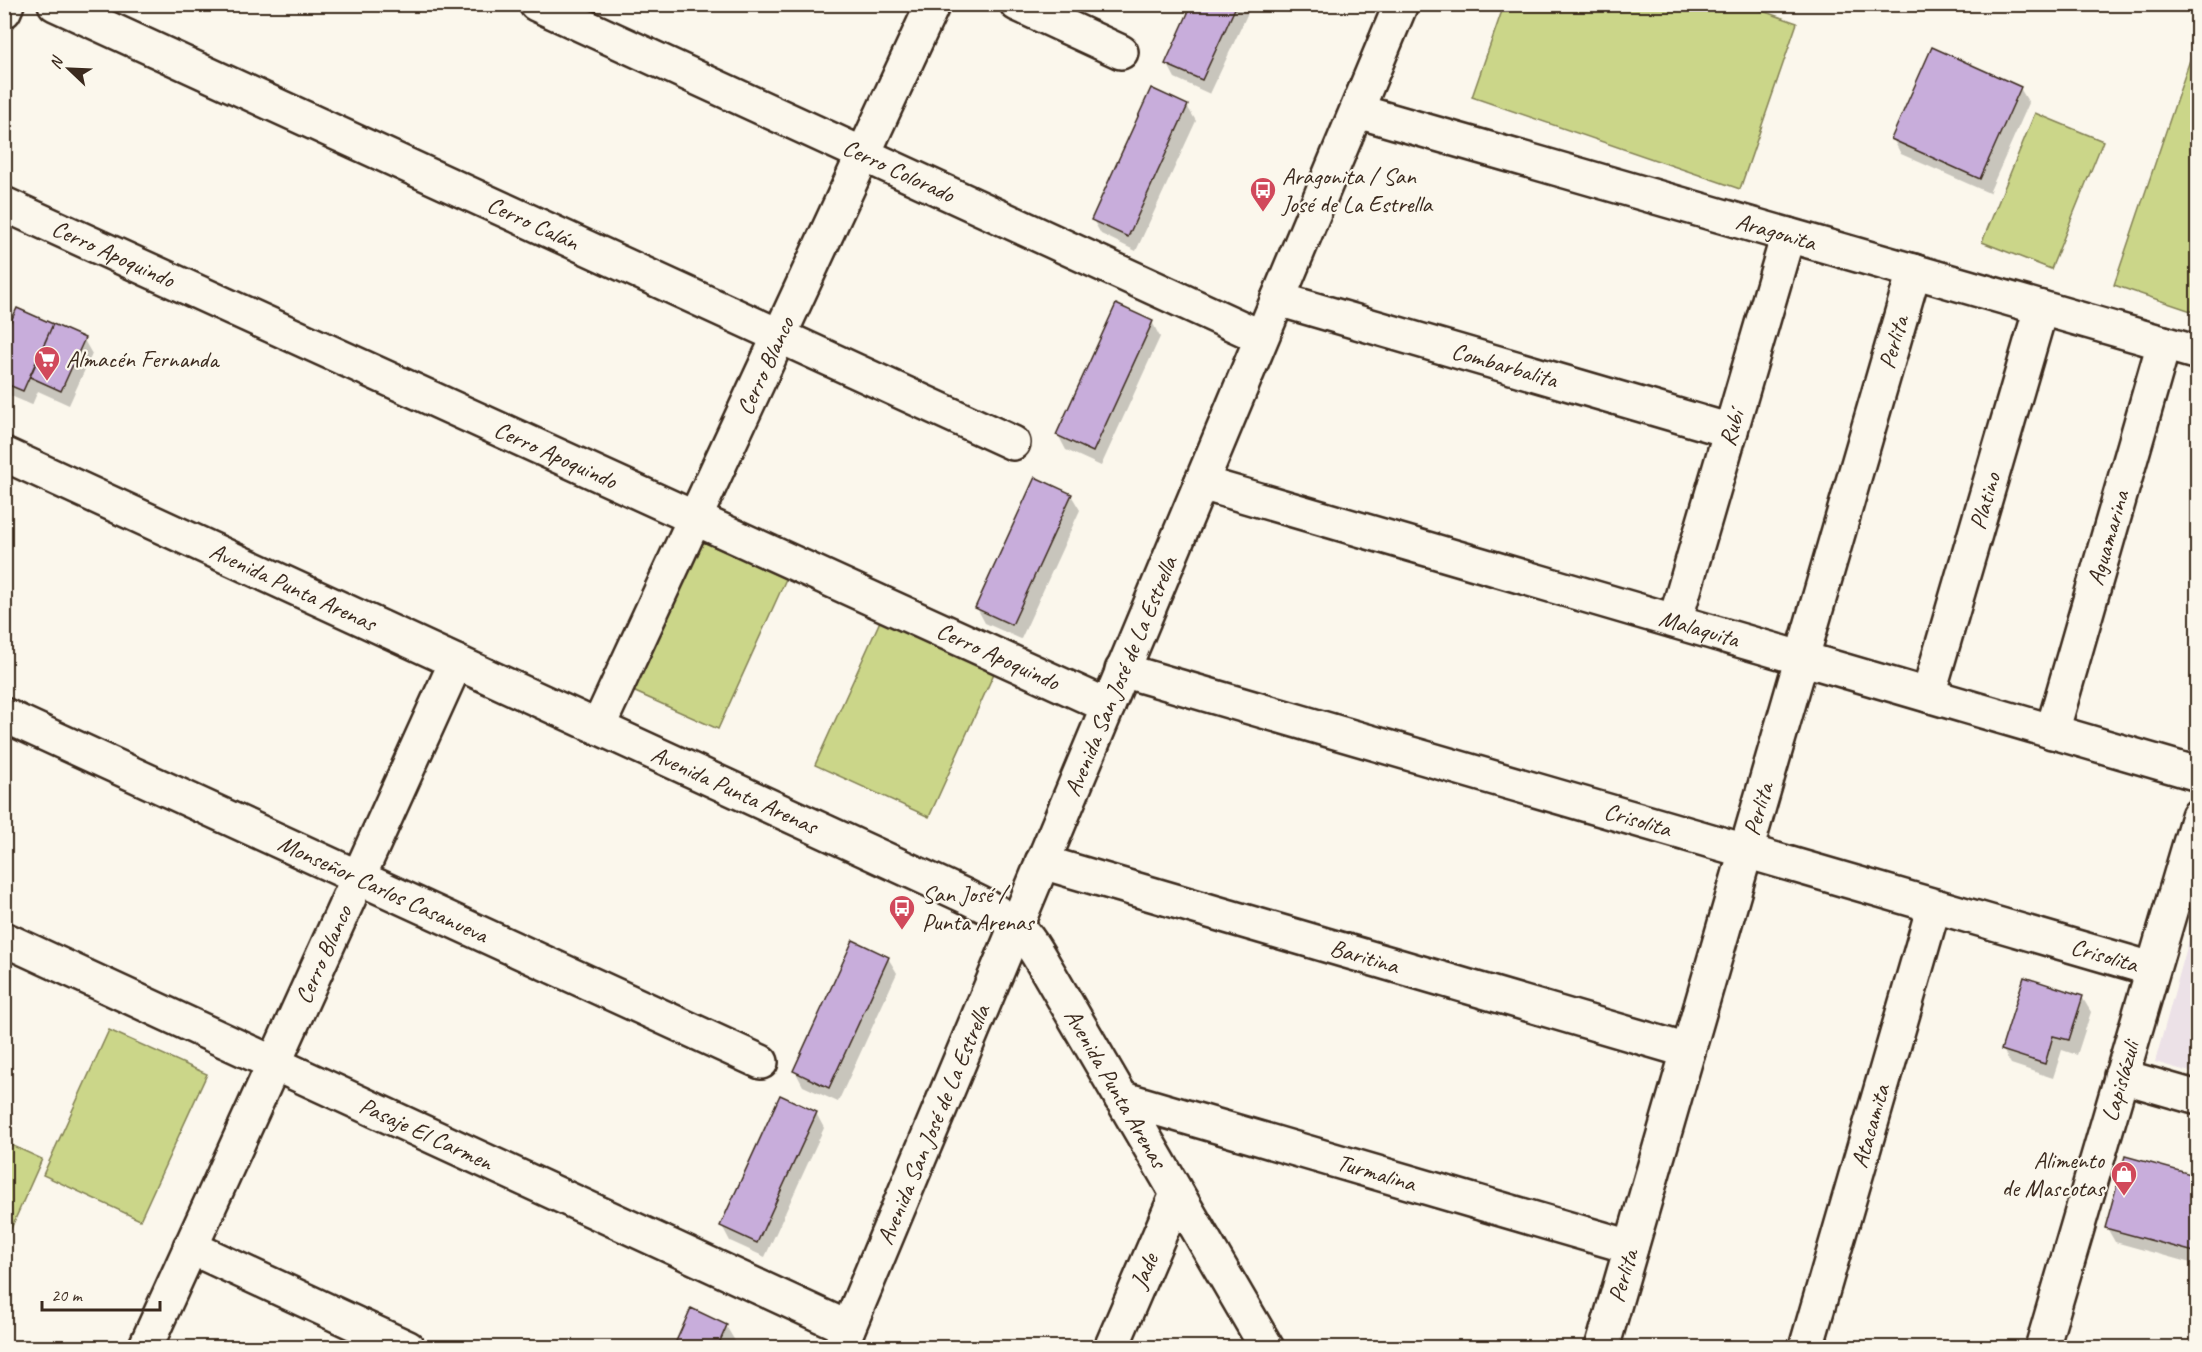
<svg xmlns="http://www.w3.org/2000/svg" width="2202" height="1352" viewBox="0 0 2202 1352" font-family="Caveat,sans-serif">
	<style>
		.built { fill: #ece1e7 }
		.green { fill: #cbd689; stroke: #838054; stroke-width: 1.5 }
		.shadow { fill: #0003 }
		.building { fill: #c8addb; stroke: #3b2a1e; stroke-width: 1.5 }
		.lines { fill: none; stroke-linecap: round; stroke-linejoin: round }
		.minor-casing { stroke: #3b2a1e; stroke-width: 38 }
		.major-casing { stroke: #3b2a1e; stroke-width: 38 }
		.minor { stroke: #fbf7ec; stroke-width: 33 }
		.major { stroke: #fbf7ec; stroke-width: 33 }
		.labels { text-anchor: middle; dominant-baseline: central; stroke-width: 4.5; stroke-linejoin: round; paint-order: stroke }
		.street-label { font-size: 24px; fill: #3b2a1e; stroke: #fbf7ec }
		.poi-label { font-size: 24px; fill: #3b2a1e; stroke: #fbf7ec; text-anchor: start }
	</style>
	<rect width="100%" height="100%" fill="#fbf7ec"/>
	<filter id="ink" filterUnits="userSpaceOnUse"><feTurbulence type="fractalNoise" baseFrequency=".0167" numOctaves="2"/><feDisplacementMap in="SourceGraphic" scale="12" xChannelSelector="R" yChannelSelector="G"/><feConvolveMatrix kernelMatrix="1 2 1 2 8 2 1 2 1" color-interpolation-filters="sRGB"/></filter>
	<g filter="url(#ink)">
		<!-- built -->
		<path class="built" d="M2197,911V1074L2155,1062Z"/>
		<!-- green -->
		<path class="green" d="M1504,5H1745L1797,23L1740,189L1472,97Z
			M2195,45L2198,49L2197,313L2114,285Z
			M2035,113L2103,141L2051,269L1982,242Z
			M701,541L786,579L718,729L633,691Z
			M881,619L995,671L929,817L815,765Z
			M109,1030L207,1074L140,1220L43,1175Z
			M7,1143L42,1159L5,1242L4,1149Z"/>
		<!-- shadow -->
		<path class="shadow" d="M1194,4H1252L1210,94L1175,78L1167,63Z
			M2020,88L2029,103L1989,193L1901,154L1893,139Z
			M1187,106L1196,121L1136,251L1101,234L1093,220Z
			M18,310L84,340L92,354L69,405L38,391L32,405L4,393V340Z
			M1152,322L1160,337L1101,466L1066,450L1058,435Z
			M1071,495L1080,510L1021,639L985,623L977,608Z
			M888,958L897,973L838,1102L803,1086L795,1071Z
			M2082,997L2091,1012L2077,1055L2062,1050L2053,1078L2011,1064L2003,1050Z
			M816,1113L824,1128L765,1257L730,1241L722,1226Z
			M2198,1178V1265L2115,1242L2107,1228Z
			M726,1326L735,1341L732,1348H675Z"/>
		<!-- building -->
		<path class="building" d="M1192,4H1237L1202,80L1165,64Z
			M1932,47L2021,87L1980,179L1891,139Z
			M1151,88L1188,105L1128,237L1091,220Z
			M1116,304L1153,321L1093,452L1056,435Z
			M17,308L53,324L23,391L4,383V336Z
			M53,324L85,338L61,391L30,377Z
			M1035,477L1072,494L1012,625L975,608Z
			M853,940L889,957L829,1088L793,1071Z
			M2024,977L2083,996L2069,1040L2053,1036L2045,1064L2001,1050Z
			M780,1095L817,1112L757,1243L720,1226Z
			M2125,1156L2198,1176V1253L2105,1228Z
			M691,1308L727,1325L717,1348H673Z"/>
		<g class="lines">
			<!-- minor casing -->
			<g class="minor-casing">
				<g id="minor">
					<path id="s1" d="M55,4L1013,443"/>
					<path id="s2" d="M536,4L1261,337"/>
					<path d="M1017,4L1121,52"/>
					<path d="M4,11L7,4"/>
					<path id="s3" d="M1357,111L2198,353"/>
					<path id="s4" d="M4,204L1108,706"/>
					<path id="s5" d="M1278,299L1731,431"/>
					<path id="s6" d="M1201,483L2198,774"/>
					<path id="s7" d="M1675,621L1788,235"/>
					<path id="s8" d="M1122,670L2152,969"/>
					<path id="s9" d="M1928,695L2041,308"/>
					<path id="s10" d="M4,715L761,1062"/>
					<path id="s11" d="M598,727L933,4"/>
					<path id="s12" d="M2052,732L2164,343"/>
					<path id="s13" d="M1042,862L1688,1051"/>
					<path id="s14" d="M4,939L848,1328"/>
					<path d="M2121,1076L2198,1098"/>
					<path id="s15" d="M1121,1098L1631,1247"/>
					<path d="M190,1247L408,1348"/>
					<path id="s16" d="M145,1348L456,662"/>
					<path id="s17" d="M1111,1348L1177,1194"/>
					<path id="s18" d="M1602,1348L1914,271"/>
					<path id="s19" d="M1806,1348L1934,906"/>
					<path id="s20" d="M2042,1348L2198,816"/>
				</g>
			</g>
			<!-- major casing -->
			<g class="major-casing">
				<g id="major">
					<path id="s21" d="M4,454L963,895C981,904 1002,913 1017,927C1030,939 1038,955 1047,970L1267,1348"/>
					<path id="s22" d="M840,1348L1401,4"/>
				</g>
			</g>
			<!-- minor -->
			<use href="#minor" class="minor"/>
			<!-- major -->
			<use href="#major" class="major"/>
		</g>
	</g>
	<!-- icons -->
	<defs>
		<g id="bus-pin" transform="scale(1.35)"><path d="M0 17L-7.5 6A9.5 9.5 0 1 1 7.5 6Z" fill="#d1495b" stroke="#fbf7ec"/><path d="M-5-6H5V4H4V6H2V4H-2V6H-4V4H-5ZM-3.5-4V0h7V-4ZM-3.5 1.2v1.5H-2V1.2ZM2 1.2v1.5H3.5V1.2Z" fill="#fff"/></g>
		<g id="supermarket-pin" transform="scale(1.35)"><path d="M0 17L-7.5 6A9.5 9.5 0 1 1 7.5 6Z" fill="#d1495b" stroke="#fbf7ec"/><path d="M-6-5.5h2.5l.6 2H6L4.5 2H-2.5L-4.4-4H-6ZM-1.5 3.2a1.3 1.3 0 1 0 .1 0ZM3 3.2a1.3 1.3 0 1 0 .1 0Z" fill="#fff"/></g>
		<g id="shop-pin" transform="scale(1.35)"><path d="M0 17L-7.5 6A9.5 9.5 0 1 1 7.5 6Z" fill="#d1495b" stroke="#fbf7ec"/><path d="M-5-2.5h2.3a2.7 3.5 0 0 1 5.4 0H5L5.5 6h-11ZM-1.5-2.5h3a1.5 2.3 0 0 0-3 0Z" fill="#fff"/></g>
	</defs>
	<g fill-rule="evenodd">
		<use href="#bus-pin" x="1263" y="190"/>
		<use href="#supermarket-pin" x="47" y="359"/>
		<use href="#bus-pin" x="902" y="908"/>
		<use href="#shop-pin" x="2124" y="1174"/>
	</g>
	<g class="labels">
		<!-- street labels -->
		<g class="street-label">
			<text stroke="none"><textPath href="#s2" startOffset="399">Cerro Colorado</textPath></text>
			<text stroke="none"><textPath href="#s1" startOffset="526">Cerro Calán</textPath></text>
			<text stroke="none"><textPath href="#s3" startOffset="436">Aragonita</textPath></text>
			<text stroke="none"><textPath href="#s4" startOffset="120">Cerro Apoquindo</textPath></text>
			<text stroke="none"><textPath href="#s18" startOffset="1047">Perlita</textPath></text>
			<text stroke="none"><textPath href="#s5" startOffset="236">Combarbalita</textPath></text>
			<text stroke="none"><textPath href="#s11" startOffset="398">Cerro Blanco</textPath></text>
			<text stroke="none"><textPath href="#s7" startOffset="201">Rubí</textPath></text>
			<text stroke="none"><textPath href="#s4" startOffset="606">Cerro Apoquindo</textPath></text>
			<text stroke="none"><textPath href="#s9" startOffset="202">Platino</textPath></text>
			<text stroke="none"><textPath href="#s12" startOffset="202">Aguamarina</textPath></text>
			<text stroke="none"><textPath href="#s21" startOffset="318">Avenida Punta Arenas</textPath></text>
			<text stroke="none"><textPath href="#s6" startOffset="519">Malaquita</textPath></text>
			<text stroke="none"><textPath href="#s4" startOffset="1092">Cerro Apoquindo</textPath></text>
			<text stroke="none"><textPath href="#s22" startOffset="728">Avenida San José de La Estrella</textPath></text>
			<text stroke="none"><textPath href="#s21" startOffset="804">Avenida Punta Arenas</textPath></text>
			<text stroke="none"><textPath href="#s18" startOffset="561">Perlita</textPath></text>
			<text stroke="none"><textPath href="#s8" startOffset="537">Crisolita</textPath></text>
			<text stroke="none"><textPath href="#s10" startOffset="417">Monseñor Carlos Casanueva</textPath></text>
			<text stroke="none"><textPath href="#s16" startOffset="432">Cerro Blanco</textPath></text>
			<text stroke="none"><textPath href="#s8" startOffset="1023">Crisolita</textPath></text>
			<text stroke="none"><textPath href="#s13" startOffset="336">Baritina</textPath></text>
			<text stroke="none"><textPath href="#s20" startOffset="278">Lapislázuli</textPath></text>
			<text stroke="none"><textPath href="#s21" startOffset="1308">Avenida Punta Arenas</textPath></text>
			<text stroke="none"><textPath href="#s22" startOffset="242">Avenida San José de La Estrella</textPath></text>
			<text stroke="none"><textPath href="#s19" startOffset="231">Atacamita</textPath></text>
			<text stroke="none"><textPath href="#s14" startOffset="465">Pasaje El Carmen</textPath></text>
			<text stroke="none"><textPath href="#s15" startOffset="266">Turmalina</textPath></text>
			<text stroke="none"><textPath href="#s17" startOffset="84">Jade</textPath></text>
			<text stroke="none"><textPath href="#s18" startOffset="75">Perlita</textPath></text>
		</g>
		<!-- poi labels -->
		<g class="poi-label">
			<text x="1282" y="176">Aragonita / San<tspan x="1282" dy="28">José de La Estrella</tspan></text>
			<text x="66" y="359">Almacén Fernanda</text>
			<text x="922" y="894">San José /<tspan x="922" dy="28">Punta Arenas</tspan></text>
			<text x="2104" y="1160" text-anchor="end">Alimento<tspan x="2104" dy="28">de Mascotas</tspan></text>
		</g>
	</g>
	<!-- margin -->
	<rect width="2202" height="1352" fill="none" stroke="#fbf7ec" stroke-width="24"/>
	<rect x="12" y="12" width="2178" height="1328" fill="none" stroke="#3b2a1e" stroke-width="2" filter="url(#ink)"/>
	<!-- north arrow -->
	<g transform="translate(69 69) rotate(293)" stroke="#fbf7ec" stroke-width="4.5" paint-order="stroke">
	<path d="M0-4.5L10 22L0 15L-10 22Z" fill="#3b2a1e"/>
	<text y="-9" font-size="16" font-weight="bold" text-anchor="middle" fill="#3b2a1e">N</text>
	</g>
	<!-- scale -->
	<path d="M42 1301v9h118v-9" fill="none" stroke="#3b2a1e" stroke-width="3"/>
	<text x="51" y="1301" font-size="18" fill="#3b2a1e" stroke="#fbf7ec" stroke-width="4.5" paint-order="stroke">20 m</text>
</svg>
